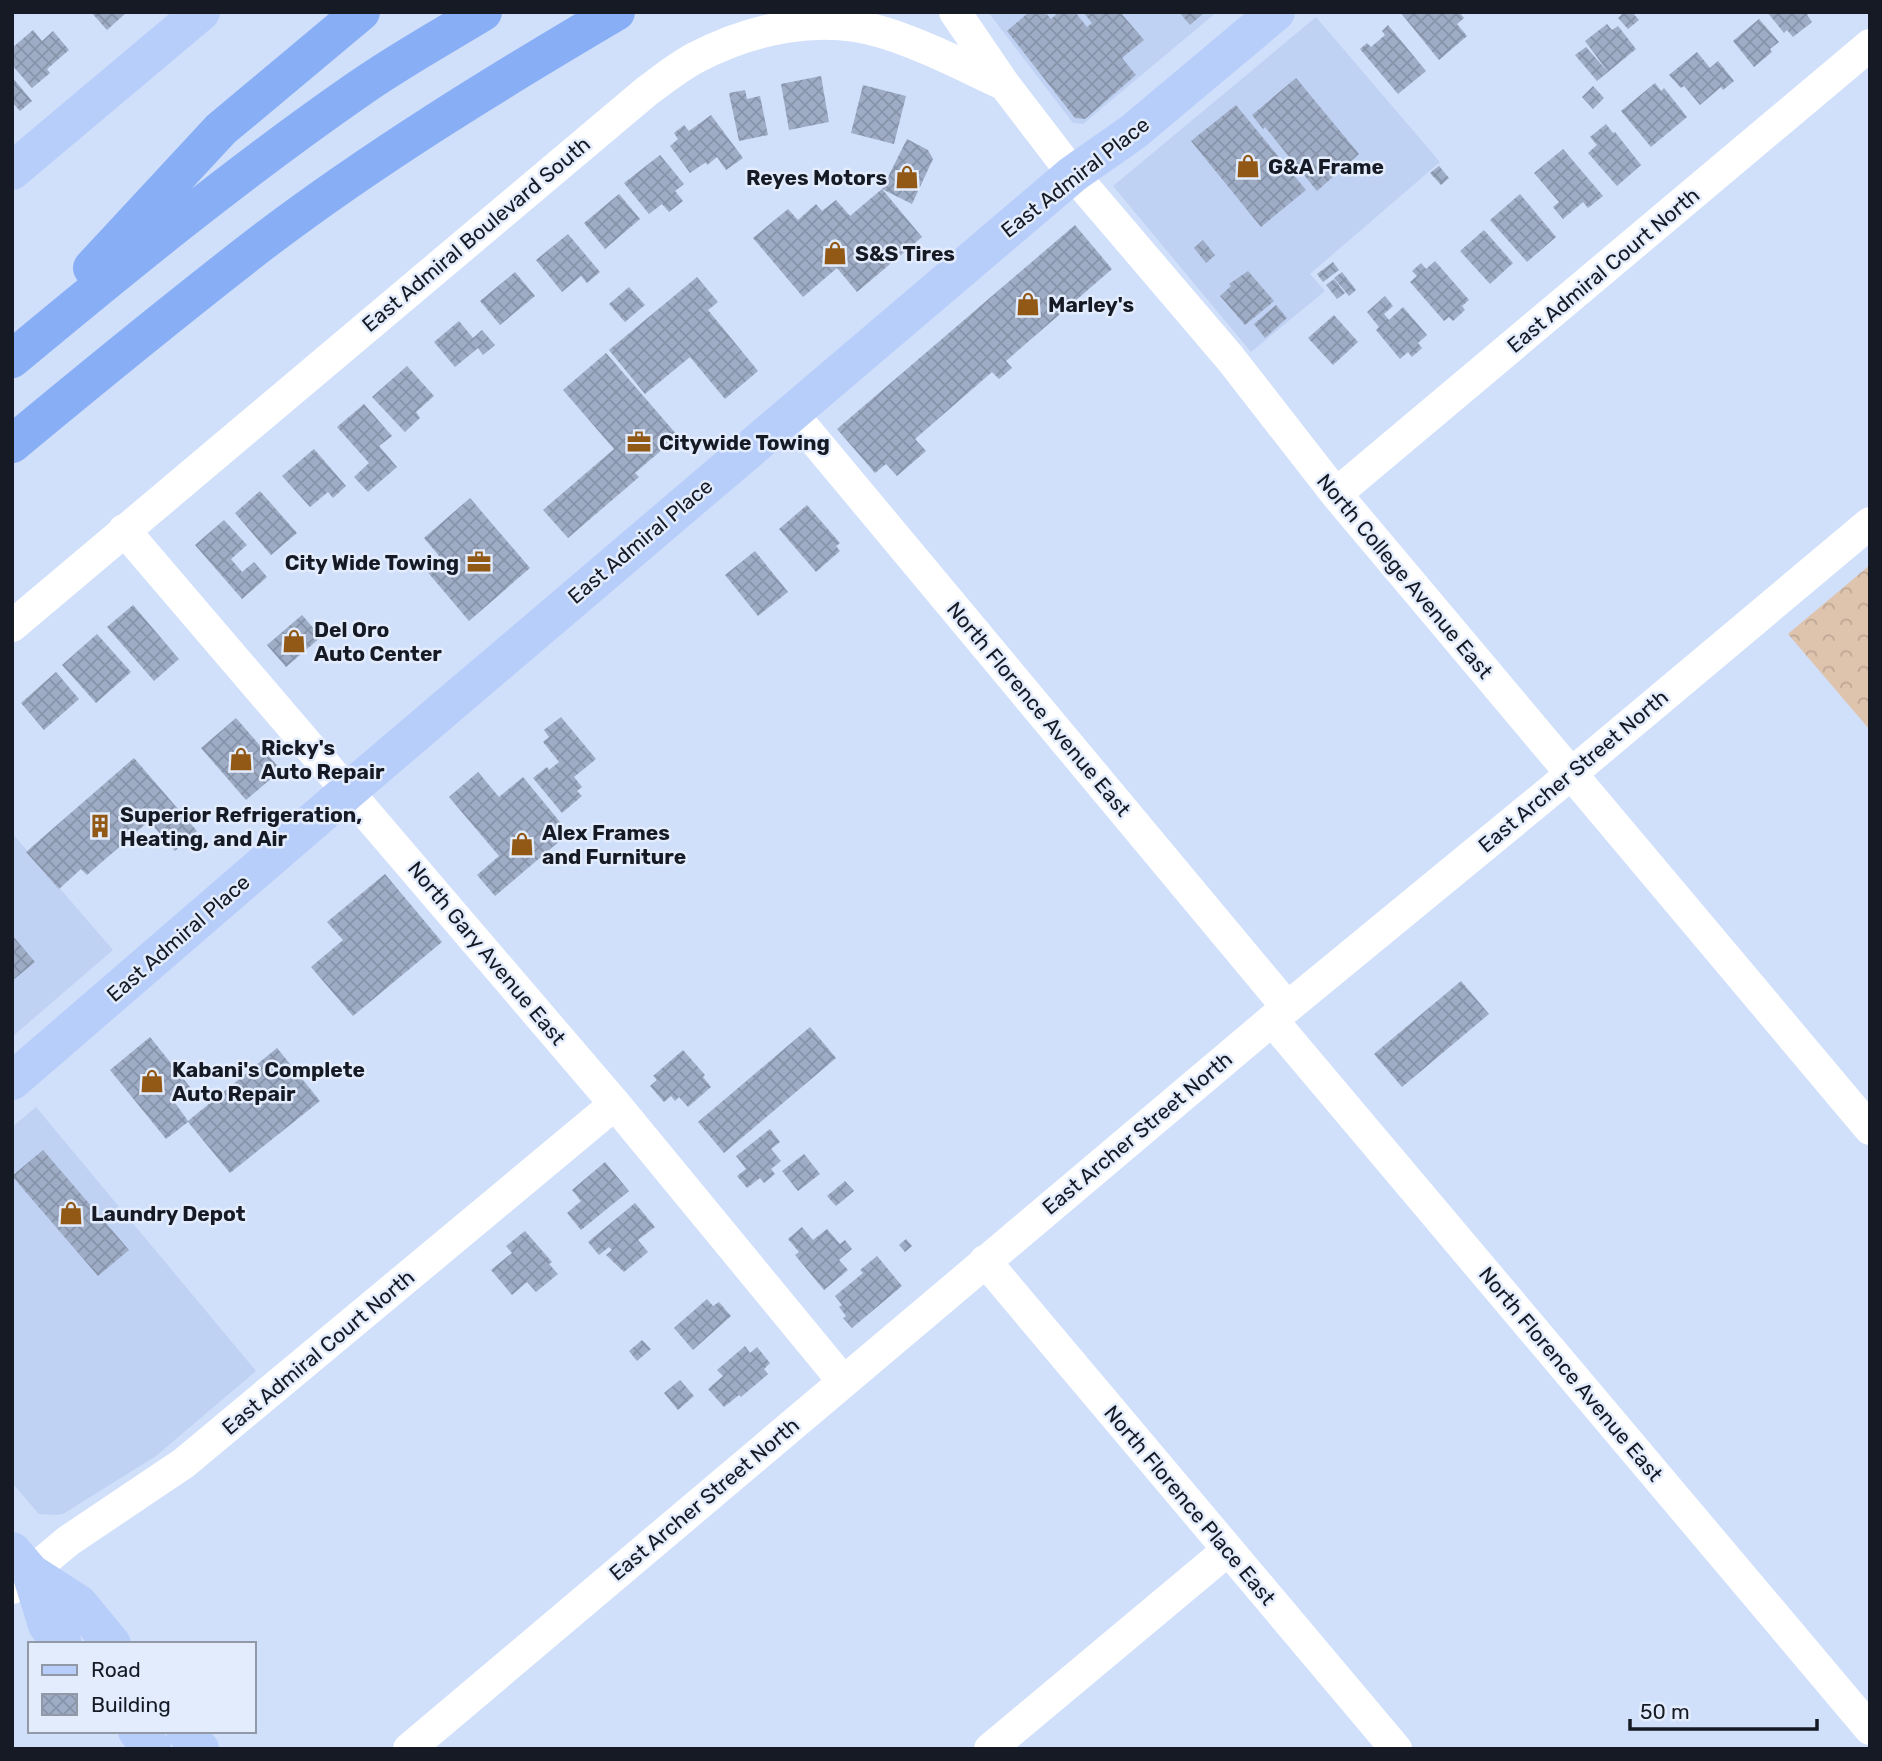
<svg xmlns="http://www.w3.org/2000/svg" width="1882" height="1761" viewBox="0 0 1882 1761" font-family="Rubik,sans-serif">
	<style>
		.built { fill: #c0d2f3 }
		.forest { fill: url(#forest-crowns) }
		.building { fill: url(#building-cross-hatch) }
		.lines { fill: none; stroke-linecap: round; stroke-linejoin: round }
		.minor { stroke: #fff; stroke-width: 32 }
		.major { stroke: #b8cefa; stroke-width: 38 }
		.highway { stroke: #88aef6; stroke-width: 38 }
		.labels { text-anchor: middle; dominant-baseline: central; stroke-width: 5; stroke-linejoin: round; paint-order: stroke }
		.poi-label { font-size: 21px; font-weight: bold; fill: #151a24; stroke: #e3ecfc; text-anchor: start }
		.street-label { font-size: 21px; fill: #151a24; stroke: #e3ecfc }
	</style>
	<defs>
		<pattern id="forest-crowns" width="20" height="18" patternUnits="userSpaceOnUse" patternTransform="scale(1.75)"><rect width="20" height="18" fill="#dec3ad"/><path d="M2 6a3 3 0 1 1 6 0M12 15a3 3 0 1 1 6 0" fill="none" stroke="#bea795"/></pattern>
		<pattern id="building-cross-hatch" width="8" height="8" patternUnits="userSpaceOnUse" patternTransform="scale(1.75)"><rect width="8" height="8" fill="#9eacc5"/><path d="M0 0l8 8M0 8l8-8" fill="none" stroke="#8793a9"/></pattern>
	</defs>
	<rect width="100%" height="100%" fill="#d0dffa"/>
	<!-- built -->
	<path class="built" d="M988,12H1217L1083,124L1073,123Z
		M1316,17L1440,162L1310,274L1325,291L1251,352L1113,186Z
		M12,833L113,950L12,1037Z
		M36,1107L256,1371L156,1456L63,1514L56,1515L39,1514L12,1483V1127Z"/>
	<!-- forest -->
	<path class="forest" d="M1870,565V730L1788,634Z"/>
	<!-- building -->
	<path class="building" d="M91,12H127L107,30Z
		M1029,12H1045L1051,19L1059,12H1075L1087,27L1092,23L1083,12H1120L1144,40L1122,58L1136,75L1085,119L1075,118L1007,31Z
		M1179,12H1205L1190,25Z
		M1400,12H1459L1464,18L1457,24L1467,36L1439,60Z
		M1624,12H1632L1639,20L1628,29L1618,18Z
		M1767,12H1810L1807,15L1812,22L1793,37L1787,30L1784,33Z
		M1759,19L1779,42L1770,49L1772,52L1754,67L1733,41Z
		M1607,24L1612,30L1618,26L1636,49L1608,72L1585,41Z
		M1388,25L1426,71L1398,94L1360,49L1367,43L1371,47L1385,35L1382,31Z
		M33,30L42,41L53,31L69,50L47,69L50,73L32,88L12,65V48Z
		M1586,47L1608,72L1597,81L1575,55Z
		M1697,52L1710,68L1718,61L1734,81L1723,90L1721,87L1700,105L1684,86L1681,88L1669,75Z
		M821,76L829,122L789,130L781,84Z
		M12,77L32,101L20,111L12,102Z
		M1296,78L1359,154L1317,191L1265,127L1263,129L1252,115Z
		M1655,83L1661,91L1664,88L1687,117L1651,147L1621,111Z
		M863,85L906,96L894,144L851,133Z
		M1593,86L1604,98L1593,109L1582,97Z
		M745,90L747,99L760,96L768,135L739,141L729,93Z
		M1236,105L1306,190L1261,227L1191,141Z
		M711,115L743,158L726,170L717,157L707,165L706,162L690,173L670,146L678,139L674,133L684,125L689,131Z
		M1606,124L1613,133L1615,132L1641,165L1617,186L1588,153L1597,145L1590,137Z
		M907,139L928,150L933,159L912,204L882,189L922,237L857,292L837,268L803,297L753,238L788,209L798,220L816,204L822,211L836,200L850,216L882,189Z
		M1563,149L1603,196L1588,208L1583,202L1563,219L1553,207L1559,202L1534,173Z
		M660,155L684,184L675,191L683,201L669,212L662,204L649,214L624,183Z
		M1439,166L1449,178L1441,185L1430,173Z
		M619,194L640,219L605,249L584,223Z
		M1520,194L1556,237L1527,262L1490,220Z
		M1075,225L1112,269L1006,361L1012,368L999,379L992,372L915,439L926,451L897,476L886,464L875,473L837,429Z
		M1484,230L1513,263L1490,284L1460,251Z
		M568,234L600,272L587,283L581,276L562,292L536,260Z
		M1203,240L1215,255L1206,263L1194,248Z
		M1435,261L1469,300L1462,306L1465,310L1453,321L1449,317L1444,321L1410,282L1417,276L1412,271L1421,263L1426,269Z
		M1333,262L1339,270L1323,282L1317,274Z
		M1248,271L1274,301L1245,325L1220,296L1231,286L1229,284Z
		M515,272L535,296L500,325L480,301Z
		M1342,272L1356,290L1349,296L1334,278Z
		M697,277L718,302L708,310L758,371L725,399L690,357L645,394L609,350Z
		M1334,279L1345,293L1337,299L1326,285Z
		M629,287L645,305L625,322L609,304Z
		M1385,296L1393,306L1384,314L1389,320L1403,307L1427,335L1418,343L1422,348L1412,357L1408,352L1400,359L1376,330L1379,327L1367,312Z
		M1276,305L1287,318L1265,338L1254,324Z
		M1334,315L1358,342L1333,365L1308,338Z
		M459,321L473,338L482,330L495,345L483,355L478,348L455,367L434,342Z
		M606,353L678,436L635,473L639,477L568,538L543,510L614,449L563,390Z
		M407,366L434,396L416,412L420,418L405,432L372,397Z
		M364,404L392,436L379,446L397,467L368,492L354,477L369,463L337,427Z
		M314,449L346,486L333,498L328,492L310,507L282,476Z
		M260,491L297,533L271,555L235,513Z
		M470,498L530,568L469,621L425,569L440,557L424,538Z
		M807,505L840,543L836,546L840,551L816,572L779,529Z
		M224,520L247,545L231,559L242,572L254,562L267,577L242,599L195,545Z
		M755,551L788,592L758,616L725,575Z
		M133,605L179,659L154,681L107,627Z
		M302,615L321,637L286,667L267,645Z
		M97,634L131,672L96,703L62,665Z
		M56,672L79,699L44,730L21,703Z
		M561,717L596,759L574,777L582,787L577,791L582,796L562,813L533,778L547,767L549,770L559,762L543,742L549,737L544,730Z
		M236,718L281,770L246,800L201,748Z
		M134,758L197,831L175,851L149,821L87,875L81,869L59,889L26,852Z
		M478,772L499,797L523,777L569,833L495,896L477,875L499,856L449,797Z
		M385,874L442,942L353,1016L311,967L343,940L327,922Z
		M12,935L35,962L12,981Z
		M1461,981L1489,1014L1402,1087L1374,1054Z
		M810,1027L836,1058L724,1153L698,1122Z
		M150,1037L194,1092L183,1101L178,1095L173,1100L188,1121L277,1048L320,1101L230,1173L188,1122L166,1139L110,1070Z
		M683,1050L705,1075L703,1077L711,1087L688,1107L679,1097L675,1101L671,1096L664,1102L650,1086L657,1080L653,1076Z
		M770,1129L780,1142L771,1149L781,1161L771,1169L775,1174L764,1183L760,1178L747,1188L737,1176L746,1169L736,1156Z
		M43,1150L129,1250L98,1276L12,1176Z
		M804,1154L820,1174L798,1191L782,1171Z
		M605,1162L629,1191L581,1230L567,1213L581,1201L572,1190Z
		M845,1181L854,1191L836,1206L827,1196Z
		M635,1203L655,1227L638,1240L648,1252L624,1272L606,1255L612,1250L609,1247L599,1255L588,1242Z
		M802,1227L813,1240L827,1229L840,1244L845,1240L852,1249L839,1260L848,1270L824,1290L795,1255L799,1252L788,1239Z
		M525,1231L552,1262L549,1264L558,1274L536,1292L527,1282L512,1295L491,1270L512,1253L506,1246Z
		M906,1239L912,1246L905,1252L899,1245Z
		M877,1256L902,1286L852,1328L843,1318L846,1316L839,1307L842,1305L835,1296L863,1273L860,1270Z
		M707,1299L713,1306L719,1302L731,1316L693,1350L674,1328Z
		M642,1340L651,1349L637,1361L629,1351Z
		M745,1346L750,1353L757,1347L770,1363L764,1369L768,1374L741,1397L739,1395L724,1407L708,1389L723,1376L717,1370Z
		M680,1380L694,1396L678,1410L664,1393Z"/>
	<g class="lines">
		<!-- minor -->
		<path class="minor" d="M955,12L1004,84L1073,174L1230,358L1336,494L1870,1129
			M791,412L1287,1007
			M1336,494L1870,45
			M124,530L615,1104L843,1381
			M12,626L647,91C662,80 678,67 695,58C753,28 821,13 885,33C926,46 964,66 1003,84
			M1272,1020L1870,1729
			M985,1261L1396,1749
			M12,1588L68,1541L184,1463L615,1104
			M409,1749L1272,1020L1553,789L1870,523
			M990,1749L1228,1550"/>
		<!-- major -->
		<path class="major" d="M12,171L201,12
			M12,1081L348,791L1073,174L1133,132L1276,12
			M12,1551L31,1573L79,1604L112,1644
			M31,1573L47,1625L63,1644
			M137,1731L152,1749
			M185,1731L200,1749"/>
		<!-- highway -->
		<path class="highway" d="M92,268L221,129L361,12
			M12,359C125,265 240,171 360,88C400,60 442,37 483,12
			M12,444C94,376 176,309 260,244C373,158 494,84 616,12"/>
	</g>
	<!-- icons -->
	<defs>
		<g id="shop-bare" transform="scale(1.89)"><path d="M-5-2.5h2.3a2.7 3.5 0 0 1 5.4 0H5L5.5 6h-11ZM-1.5-2.5h3a1.5 2.3 0 0 0-3 0Z" fill="#925816" stroke="#e3ecfc" stroke-width="2.5" paint-order="stroke"/></g>
		<g id="office-bare" transform="scale(1.89)"><path d="M-6-3h4V-5.5h4V-3h4V5H-6ZM-1-4.5V-3h2v-1.5ZM-6 0V1H6V0Z" fill="#925816" stroke="#e3ecfc" stroke-width="2.5" paint-order="stroke"/></g>
		<g id="building-bare" transform="scale(1.89)"><path d="M-4-6H4V6H1V3H-1V6H-4ZM-2.5-4.3h1.7v1.8h-1.7ZM.8-4.3h1.7v1.8H.8ZM-2.5-1h1.7V.8h-1.7ZM.8-1h1.7V.8H.8Z" fill="#925816" stroke="#e3ecfc" stroke-width="2.5" paint-order="stroke"/></g>
	</defs>
	<g fill-rule="evenodd">
		<use href="#shop-bare" x="1248" y="166"/>
		<use href="#shop-bare" x="907" y="177"/>
		<use href="#shop-bare" x="835" y="253"/>
		<use href="#shop-bare" x="1028" y="304"/>
		<use href="#office-bare" x="639" y="442"/>
		<use href="#office-bare" x="479" y="562"/>
		<use href="#shop-bare" x="294" y="641"/>
		<use href="#shop-bare" x="241" y="759"/>
		<use href="#building-bare" x="100" y="826"/>
		<use href="#shop-bare" x="522" y="844"/>
		<use href="#shop-bare" x="152" y="1081"/>
		<use href="#shop-bare" x="71" y="1213"/>
	</g>
	<g class="labels">
		<!-- poi labels -->
		<g class="poi-label">
			<text x="1268" y="166">G&amp;A Frame</text>
			<text x="887" y="177" text-anchor="end">Reyes Motors</text>
			<text x="855" y="253">S&amp;S Tires</text>
			<text x="1048" y="304">Marley's</text>
			<text x="659" y="442">Citywide Towing</text>
			<text x="459" y="562" text-anchor="end">City Wide Towing</text>
			<text x="314" y="629">Del Oro<tspan x="314" dy="24">Auto Center</tspan></text>
			<text x="261" y="747">Ricky's<tspan x="261" dy="24">Auto Repair</tspan></text>
			<text x="120" y="814">Superior Refrigeration,<tspan x="120" dy="24">Heating, and Air</tspan></text>
			<text x="542" y="832">Alex Frames<tspan x="542" dy="24">and Furniture</tspan></text>
			<text x="172" y="1069">Kabani's Complete<tspan x="172" dy="24">Auto Repair</tspan></text>
			<text x="91" y="1213">Laundry Depot</text>
		</g>
		<!-- street labels -->
		<g class="street-label">
			<text transform="translate(1075 177) rotate(-38)">East Admiral Place</text>
			<text transform="translate(476 234) rotate(-40)">East Admiral Boulevard South</text>
			<text transform="translate(1603 270) rotate(-40)">East Admiral Court North</text>
			<text transform="translate(640 541) rotate(-40)">East Admiral Place</text>
			<text transform="translate(1405 576) rotate(50)">North College Avenue East</text>
			<text transform="translate(1039 709) rotate(50)">North Florence Avenue East</text>
			<text transform="translate(1573 771) rotate(-40)">East Archer Street North</text>
			<text transform="translate(178 938) rotate(-41)">East Admiral Place</text>
			<text transform="translate(487 953) rotate(50)">North Gary Avenue East</text>
			<text transform="translate(1137 1133) rotate(-40)">East Archer Street North</text>
			<text transform="translate(318 1352) rotate(-40)">East Admiral Court North</text>
			<text transform="translate(1571 1374) rotate(50)">North Florence Avenue East</text>
			<text transform="translate(704 1499) rotate(-40)">East Archer Street North</text>
			<text transform="translate(1190 1505) rotate(50)">North Florence Place East</text>
		</g>
	</g>
	<!-- border -->
	<rect width="1882" height="1761" fill="none" stroke="#151a24" stroke-width="28"/>
	<!-- legend -->
	<rect x="28" y="1642" width="228" height="91" fill="#e3ecfc" stroke="#9198a6" stroke-width="2"/>
	<rect x="42" y="1665" width="35" height="10" fill="#b8cefa" stroke="#9198a6" stroke-width="2"/>
	<text x="91" y="1677" font-size="21" fill="#151a24">Road</text>
	<rect x="42" y="1694" width="35" height="21" fill="url(#building-cross-hatch)" stroke="#9198a6" stroke-width="2"/>
	<text x="91" y="1712" font-size="21" fill="#151a24">Building</text>
	<!-- scale -->
	<path d="M1630 1719v10h187v-10" fill="none" stroke="#151a24" stroke-width="3.5"/>
	<text x="1640" y="1719" font-size="21" fill="#151a24" stroke="#e3ecfc" stroke-width="5" paint-order="stroke">50 m</text>
</svg>
